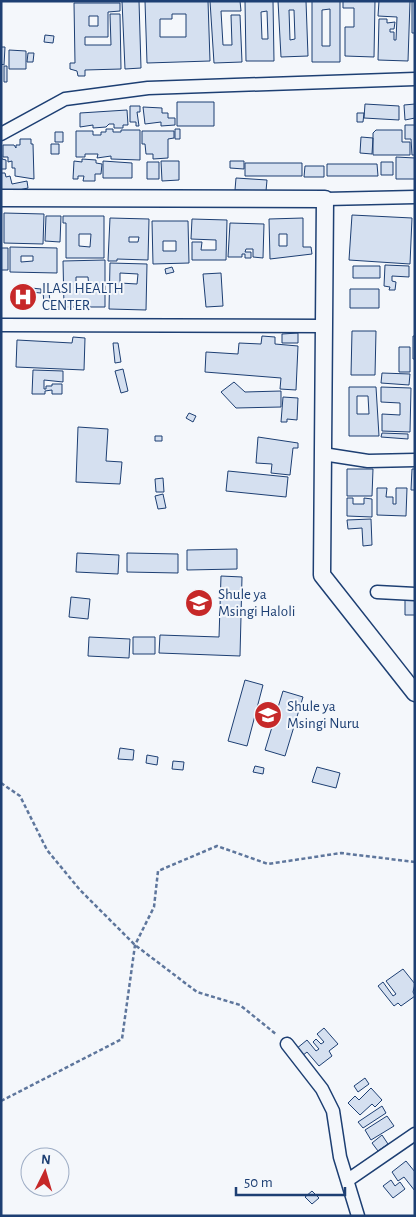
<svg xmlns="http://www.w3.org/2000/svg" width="416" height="1217" viewBox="0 0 416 1217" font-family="'Alegreya Sans',sans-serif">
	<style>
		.building { fill: #d5e0f0; stroke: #1d3f73; fill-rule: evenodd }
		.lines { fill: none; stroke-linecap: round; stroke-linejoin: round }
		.minor-casing { stroke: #1d3f73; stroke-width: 15 }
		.tertiary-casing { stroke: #1d3f73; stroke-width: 19 }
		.path { stroke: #5e769c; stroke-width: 2.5; stroke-dasharray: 4 2.5; stroke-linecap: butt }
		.minor { stroke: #f4f7fb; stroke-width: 12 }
		.tertiary { stroke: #f4f7fb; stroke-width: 16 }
		.labels { text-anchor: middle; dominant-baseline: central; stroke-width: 4; stroke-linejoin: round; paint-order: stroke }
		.poi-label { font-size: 15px; fill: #1d3f73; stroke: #f4f7fb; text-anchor: start }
	</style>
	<rect width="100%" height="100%" fill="#f4f7fb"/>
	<!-- building -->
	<path class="building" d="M122,1H139L141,68L125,69Z
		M145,1H208L210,61L147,63ZM172,14H186V37H160V19H172Z
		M210,1H240L241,11H221L223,45H232L231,15H240L242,62L214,63Z
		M245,1H273L274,61H246ZM267,11L268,39H262L261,12Z
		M278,1H306L308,56L281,57ZM289,10H294L295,39L290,40Z
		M312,1H340V62H312ZM330,9V46H322V10Z
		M343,1H375L374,57L345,56V27H354V8H343Z
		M379,1H410L408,61L378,60L379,19H387V23L395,22L394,29H390V32H394V40H396L397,17L378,16Z
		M412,1H415V33H412Z
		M74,3H120V11L108,12V37H85V45H111L110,14H120L121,69L85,70V76H78L77,71L70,69V63H75ZM89,16H98V26H89Z
		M45,35L54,36L53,43L44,42Z
		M1,47H5L4,65L1,64Z
		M9,50L26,51V69H9Z
		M28,53H34L33,62H27Z
		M4,66H7V82H4Z
		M177,102H214V126H177Z
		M365,104L399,106V120L364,118Z
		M415,104V118L405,120L404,105Z
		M130,106H140V112H137L139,126H136V122H130Z
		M143,107L162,108V113H168V118H175V125L161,126V122L145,124Z
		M127,110L128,125H123V128H114V124H109L106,127L93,128V125L80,127V113Z
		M357,113H364L363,122H357Z
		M405,125H415V155H412L411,139H405Z
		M106,129H113V132H121V130H140V160L111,159V156L97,158L98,154H85V157H76V131H93V135H101V132H106Z
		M175,129H180V139H175Z
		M376,130H402V142H410V155H373V133Z
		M142,131H174V138L168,139V158L153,159V154H146L145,144H142Z
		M55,132H63V142H55Z
		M361,137L373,138L372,154L360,153Z
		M20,139H31V144H33L34,179L15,176V168H12V161L8,162V157H3V145H14L16,148V145H20Z
		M51,144H59V154H51Z
		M1,148L2,159L6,160V169H1Z
		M396,157L415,158V179H396Z
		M82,159L96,160V163L102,164L101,174H95V181H83L84,176H78V179H73L74,161L82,162Z
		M103,161L132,163V178H103Z
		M161,161H179V180L162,181Z
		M230,161H244V169L230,168Z
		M147,162H159V179H147Z
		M381,162H393V175H381Z
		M245,163H302V176H245Z
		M327,164H377L378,176H327Z
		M305,166H324V177H304Z
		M1,173H5L6,177L10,176L12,184L27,181L28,188L1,194Z
		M236,178L267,180L266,191L235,190Z
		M4,213L44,214L43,244L4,243Z
		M352,215L412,218L410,264L349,260Z
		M46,216H61L60,242L45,241Z
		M63,216H104V258H66V223H63ZM79,234H91L90,247L79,246Z
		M110,218L149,219L148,260L117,259V261H108ZM129,237H139L138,242H129Z
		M303,218V247H311L312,254L270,259L269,219ZM279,234H287V246H279Z
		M192,219L227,220L226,260H192V242H202L201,250H216V240L191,239Z
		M152,221H188L189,263L153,264ZM163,241H176V251H163Z
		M230,223L264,224L263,258L253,257V249H246L245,252H251V258H245V254H242V257H228Z
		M10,247L57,248V273L10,272ZM21,256H33V261L21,262Z
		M1,248H8V270H1Z
		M105,260V307H64L63,261ZM76,277H88L89,288H76Z
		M110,263L147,264L146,310L109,309ZM120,273L138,274L137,284L120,283Z
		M385,265L409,266V277L392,276V281L396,282L395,290H389L390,287L384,286Z
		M353,266H380V278H353Z
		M172,267L174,272L166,274L165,269Z
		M221,273L223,306L206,307L203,274Z
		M31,288L41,289V293L30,292Z
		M350,289H379V308H350Z
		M43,292H49L50,302L44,303Z
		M352,331H376L375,375H351Z
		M298,333V343H282V334Z
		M262,336L275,337V344L298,346L296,390L280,389L281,378L205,372L206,352L238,354L239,343L261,344Z
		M413,336H415V359H413Z
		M73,337L85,338L84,370L16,367L17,340L72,343Z
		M113,343H118L121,362L115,363Z
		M399,347H410V372H399Z
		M123,369L128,391L121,393L115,371Z
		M33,370L63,371V382L44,380V389H46V386H52V384H62V394H52V390L45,391V394H32Z
		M382,373L410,374L409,385L381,383Z
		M234,382L245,392L281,391V407L236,408L221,392Z
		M349,387H376L379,436H349ZM357,396H368L369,414H357Z
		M381,387L411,388L410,432L382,431V414L400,415V403L381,402Z
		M283,397L298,398L297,420L287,419V422H281Z
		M189,413L196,416L193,422L186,418Z
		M78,427L108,429L106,461L122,462L120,484L76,482Z
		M382,433L408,434V439L381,437Z
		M155,436H162V441H155Z
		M258,437L298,443V448H293L290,475L271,473L272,464L256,463Z
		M347,469H373L372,496H347Z
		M412,469H415V490H411Z
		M228,471L288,477L286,497L226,491Z
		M163,478L164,492H156L155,479Z
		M377,488H387L386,497H393V504H396V488H407L406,516L377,515Z
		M163,494L166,508L158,509L155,496Z
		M347,498H353V504H364V498L372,499V517L347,516Z
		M371,519L372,545L363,546L362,528L348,529L347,520Z
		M237,549V569L187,570V550Z
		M77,553L119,555L118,574L76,572Z
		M127,553L178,554V573L127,572Z
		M221,576L242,577L240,656L159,653L160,635L219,637Z
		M71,597L90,599L88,619L69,617Z
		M405,597H415V615H405Z
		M89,637L130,639L129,658L88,656Z
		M133,637H155V654H133Z
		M245,680L263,685L247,746L228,741Z
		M283,691L303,697L285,756L265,750Z
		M120,748L134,750L133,760L118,759Z
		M147,755L158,757L157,765L146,763Z
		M173,761L184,762L183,770L172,769Z
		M255,766L264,768L263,774L253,772Z
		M317,767L340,773L336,788L312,782Z
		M403,969L415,984L413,992L415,996L401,1006L398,1003L394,1006L378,986L383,982L393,996L396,994L386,981Z
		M324,1028L338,1044L329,1051L332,1056L319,1066L307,1052L302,1056L296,1049L307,1040L316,1051L319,1049L313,1042L316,1039L321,1044L324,1042L317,1034Z
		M365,1078L369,1084L358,1092L354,1086Z
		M371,1088L382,1100L375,1107L372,1104L360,1115L348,1103L355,1096L359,1100Z
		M382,1106L386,1113L363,1128L358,1122Z
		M387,1116L394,1126L371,1140L365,1130Z
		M382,1135L388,1144L378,1151L372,1143Z
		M406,1161L415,1172V1191L404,1177L398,1181L392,1172Z
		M391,1180L395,1186L400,1182L405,1189L393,1198L383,1186Z
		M312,1191L319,1198L312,1204L305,1197Z"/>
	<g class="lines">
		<!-- minor casing -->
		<g class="minor-casing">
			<path id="minor" d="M1,134L65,99L148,88L415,79
				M325,199L415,197
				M1,325L325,326
				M323,454L368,461L415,460
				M377,592L415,594
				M287,1044L322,1089L333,1111L340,1157L358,1216
				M348,1180L415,1134"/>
		</g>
		<!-- tertiary casing -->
		<g class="tertiary-casing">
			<path id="tertiary" d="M1,198L325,199L322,575L415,693"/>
		</g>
		<!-- path -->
		<path class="path" d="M1,783L20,796L47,850L80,890L135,945L197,992L240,1005L277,1035
			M1,1101L122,1039L135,945L154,907L158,871L217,846L268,864L341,853L415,862"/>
		<!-- minor -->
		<use href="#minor" class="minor"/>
		<!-- tertiary -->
		<use href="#tertiary" class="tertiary"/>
	</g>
	<!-- icons -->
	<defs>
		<g id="hospital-disc" transform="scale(1.4375)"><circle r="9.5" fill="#c62828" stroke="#f4f7fb"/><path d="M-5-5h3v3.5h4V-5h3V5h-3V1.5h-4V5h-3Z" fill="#fff"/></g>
		<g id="school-disc" transform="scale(1.4375)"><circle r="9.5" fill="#c62828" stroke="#f4f7fb"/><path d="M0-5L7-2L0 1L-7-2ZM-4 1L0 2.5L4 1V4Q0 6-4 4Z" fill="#fff"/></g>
	</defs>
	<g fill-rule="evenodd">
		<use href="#hospital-disc" x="23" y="297"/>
		<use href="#school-disc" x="199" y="603"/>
		<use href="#school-disc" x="268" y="715"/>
	</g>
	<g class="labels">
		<!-- poi labels -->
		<g class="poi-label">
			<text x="42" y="288">ILASI HEALTH<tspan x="42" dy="17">CENTER</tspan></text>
			<text x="218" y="594">Shule ya<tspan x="218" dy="17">Msingi Haloli</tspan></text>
			<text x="287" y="706">Shule ya<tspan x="287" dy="17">Msingi Nuru</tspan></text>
		</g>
	</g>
	<!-- border -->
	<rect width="416" height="1217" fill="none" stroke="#1d3f73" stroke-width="5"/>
	<!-- north arrow -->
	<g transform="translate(45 1172) rotate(5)"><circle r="24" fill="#f4f7fb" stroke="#9eadc5"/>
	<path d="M0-4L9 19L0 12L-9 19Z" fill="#c62828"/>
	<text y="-8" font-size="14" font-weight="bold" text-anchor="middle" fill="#1d3f73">N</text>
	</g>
	<!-- scale -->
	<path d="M236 1187v8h109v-8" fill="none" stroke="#1d3f73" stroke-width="2.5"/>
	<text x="244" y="1187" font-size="15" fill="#1d3f73" stroke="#f4f7fb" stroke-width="4" paint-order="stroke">50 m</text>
</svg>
